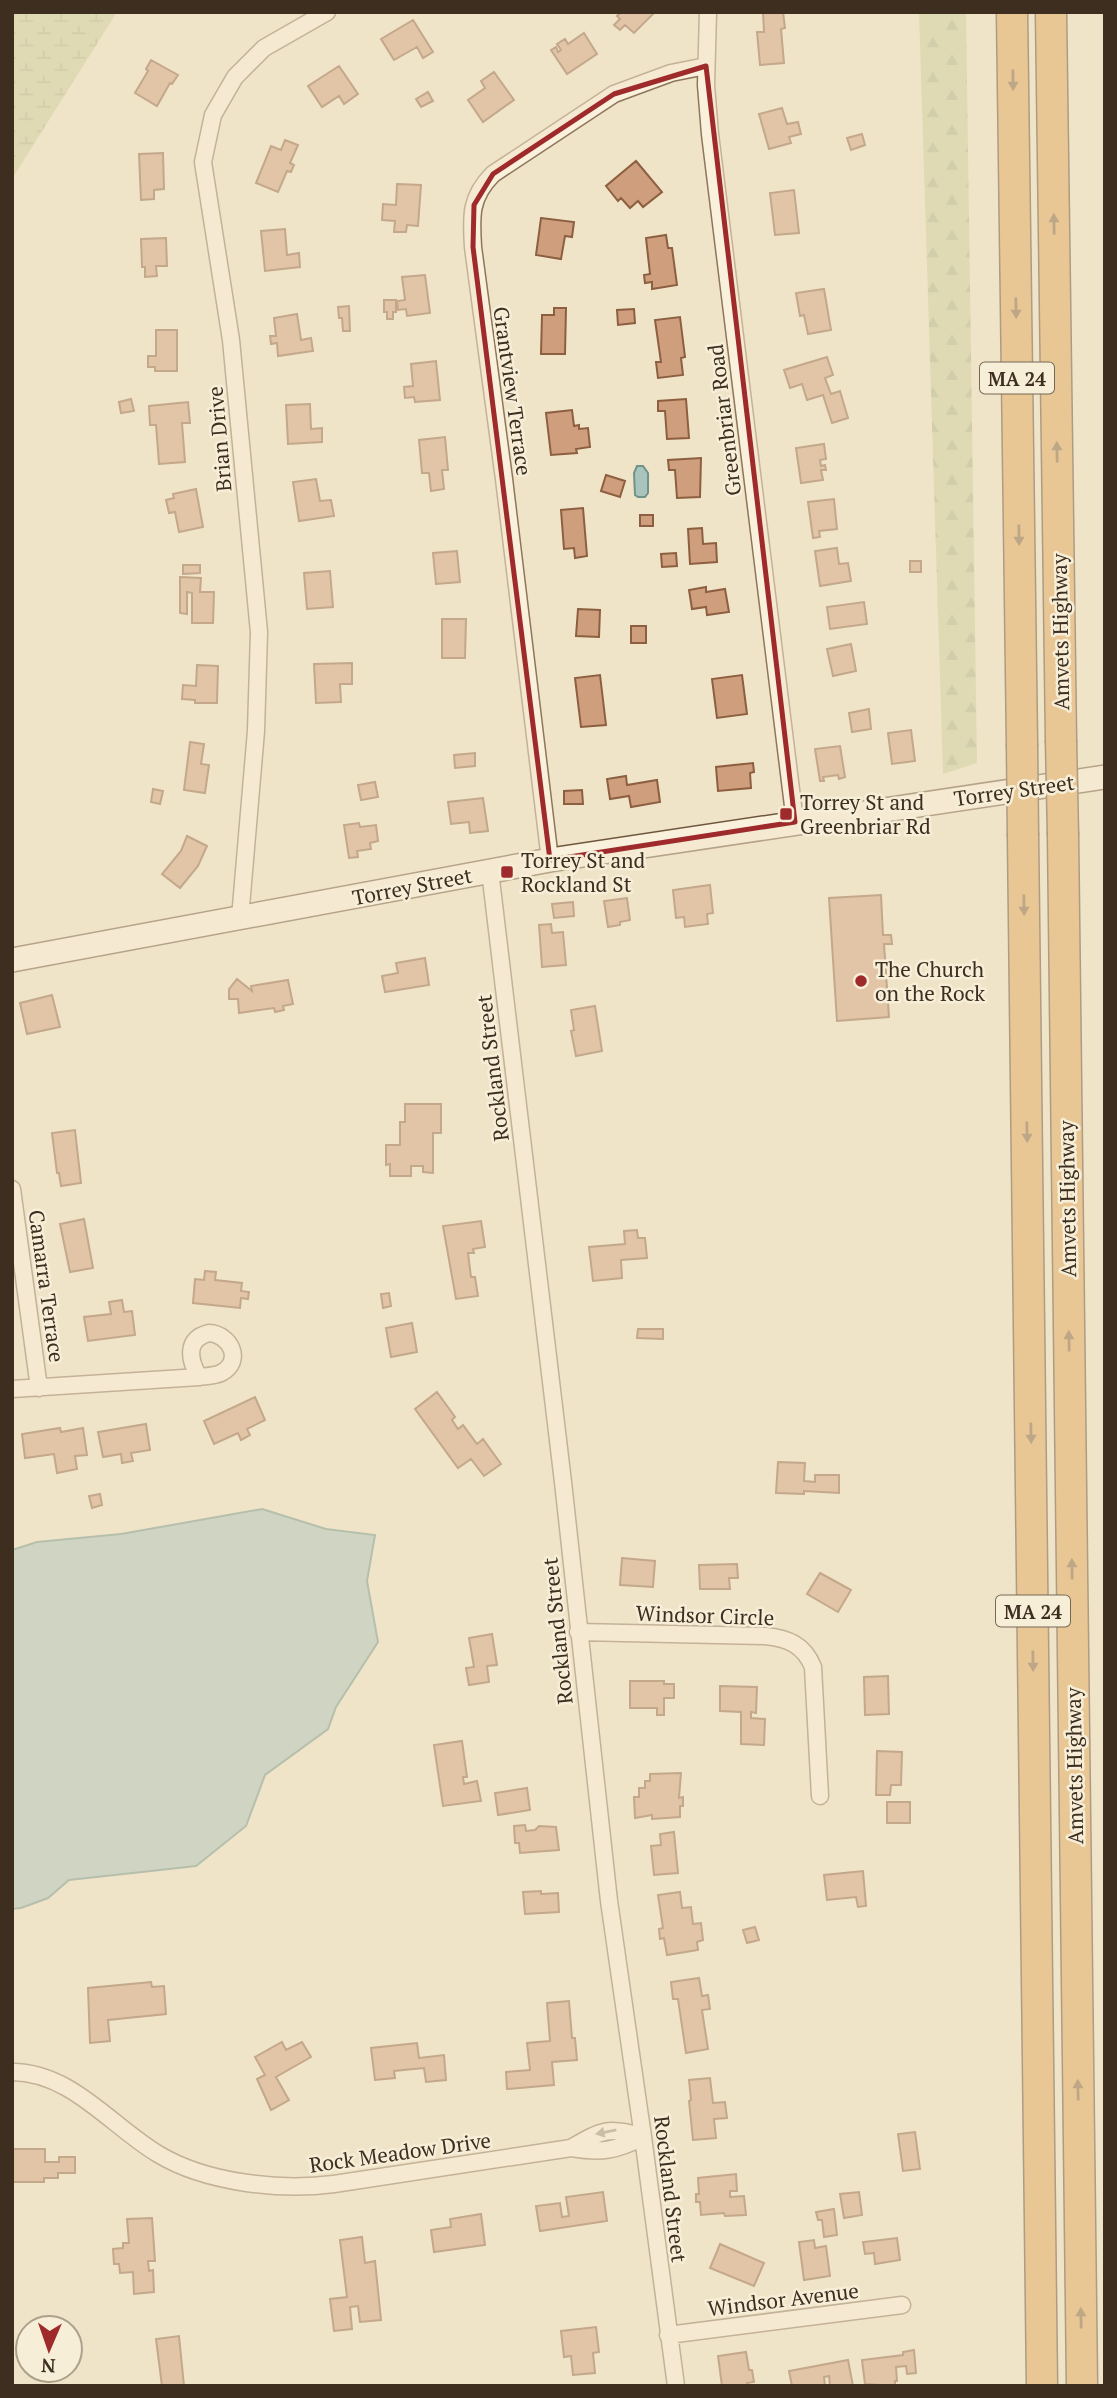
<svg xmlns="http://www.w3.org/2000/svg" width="1117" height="2398" viewBox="0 0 1117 2398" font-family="'PT Serif',serif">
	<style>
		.forest { fill: url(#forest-firs) }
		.wetland { fill: url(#wetland-marsh) }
		.water { fill: #a9c4bc; stroke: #6f938a; stroke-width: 2 }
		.building { fill: #cf9f7d; stroke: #8d5f41; stroke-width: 2 }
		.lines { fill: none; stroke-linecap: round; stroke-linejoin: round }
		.minor-casing { stroke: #8d765c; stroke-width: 19 }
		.secondary-casing { stroke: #6f573f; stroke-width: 26 }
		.motorway-casing { stroke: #5b4430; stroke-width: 33 }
		.minor { stroke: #faf1dc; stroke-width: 16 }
		.secondary { stroke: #faf1dc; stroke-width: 23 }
		.motorway { stroke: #e0a458; stroke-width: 30 }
		.motorway-bridge-casing { stroke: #5b4430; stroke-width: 33; stroke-linecap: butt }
		.motorway-bridge { stroke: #e0a458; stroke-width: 30 }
		.oneway { fill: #7e5d36 }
		.oneway2 { fill: #9c907e }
		.marked { fill: none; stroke: #9e2a2b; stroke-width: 5; stroke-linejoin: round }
		.poi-dot { fill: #9e2a2b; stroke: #f7eed8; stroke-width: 2.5 }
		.labels { text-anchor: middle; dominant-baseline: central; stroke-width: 5; stroke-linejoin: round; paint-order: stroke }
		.shield { fill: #f7eed8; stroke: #756857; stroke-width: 2 }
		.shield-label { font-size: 19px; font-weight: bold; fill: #3d2e20 }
		.street-label { font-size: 21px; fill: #3d2e20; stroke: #f7eed8 }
		.poi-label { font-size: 21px; fill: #3d2e20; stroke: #f7eed8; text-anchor: start }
	</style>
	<defs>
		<pattern id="forest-firs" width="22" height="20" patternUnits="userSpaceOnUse" patternTransform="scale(1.75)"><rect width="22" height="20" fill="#c9cf9b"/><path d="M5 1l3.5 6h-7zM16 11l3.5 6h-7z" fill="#aeb285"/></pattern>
		<pattern id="wetland-marsh" width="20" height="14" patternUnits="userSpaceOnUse" patternTransform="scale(1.75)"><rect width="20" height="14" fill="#c9cf9b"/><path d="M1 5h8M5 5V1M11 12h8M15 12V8" fill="none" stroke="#aeb285"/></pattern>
	</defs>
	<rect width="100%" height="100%" fill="#f0e4c8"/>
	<!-- forest -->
	<path class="forest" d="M919,12H966L977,763L943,774Z"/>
	<!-- wetland -->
	<path class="wetland" d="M12,12H117L12,179Z"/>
	<!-- water -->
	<path class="water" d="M637,466H643L648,473V493L645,497H638L635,495L634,473Z
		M262,1509L326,1529L375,1535L367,1581L378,1642L336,1707L328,1729L265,1775L246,1826L196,1866L69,1880L48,1898L21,1908L12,1909V1550L37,1542L121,1534Z"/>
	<!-- building -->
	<path class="building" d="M621,12H655L634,33L625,25L620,30L614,25L620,19L617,16Z
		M763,12H783L785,28L781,29L784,63L760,65L757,32H764Z
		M413,20L433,52L423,58L417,47L394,60L381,39Z
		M584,33L597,54L567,74L551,50L556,47L558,52L561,50L557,44L565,39L568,44Z
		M151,60L178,75L172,84L170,83L157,106L135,93L148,71L146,69Z
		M339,66L358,94L344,104L339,96L322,107L308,86Z
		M494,72L514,100L483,122L468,100L485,88L481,81Z
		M428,92L433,101L421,107L416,99Z
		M782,108L787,124L798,122L801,134L789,137L791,143L769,149L759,114Z
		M862,134L865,145L851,150L847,138Z
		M285,140L298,145L290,163L294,165L291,172L287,171L278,192L256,183L271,146L281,150Z
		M163,153L164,189L154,190V199L141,200L139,154Z
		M636,161L662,192L643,207L638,201L630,208L621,198L618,201L606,186Z
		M397,184L421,185L418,226L407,225L406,232H394L395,221L382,220L383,204L396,205Z
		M794,190L799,233L775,235L770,193Z
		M541,218L574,222L572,237L565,236L561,259L536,255Z
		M285,229L287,255L299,253L300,267L265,271L261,231Z
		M666,235L668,248H672L677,285L652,289V282L645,283L644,275L650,274L646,238Z
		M166,238L167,266H156L157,276L145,277V267H142L141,239Z
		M425,275L430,313L407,316L406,309L398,310L397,301L405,300L402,277Z
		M824,289L831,330L808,334L804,315L800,316L796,293Z
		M384,300H396V312H393V319H387V312H384Z
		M349,306L350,331H343L342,318H339L338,307Z
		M554,308H566L565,354H541L542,315H554Z
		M634,309L635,323L618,325L617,310Z
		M297,314L301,340L311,338L313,351L278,356L277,343L271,344L270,336H276L274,318Z
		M680,317L685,357L681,358L683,375L658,378L656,362H661L655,320Z
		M156,330H177V371H155V367H148V356H156Z
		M827,357L833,375L825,378L831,394L840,391L848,418L832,423L823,395L807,400L802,384L790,388L784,370Z
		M436,361L440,400L415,402L414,397L405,398L404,387L413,386L411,364Z
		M131,399L134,411L121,413L119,402Z
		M686,399L689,438L667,439L665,411H658V401Z
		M188,402L190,423H182L185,462L159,464L156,425H150L149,406Z
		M310,404L311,429L322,428V442L288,444L286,405Z
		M572,410L574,426L579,425V429L588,428L590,447L576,449L577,453L551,455L546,413Z
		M445,437L448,470H442L444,489L431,491L429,473H422L419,440Z
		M824,444L826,459L820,460L821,466L825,465L826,470H821L823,480L801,483L796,448Z
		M701,458L700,497L677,498L675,470H669L668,460Z
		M606,475L625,481L620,497L601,491Z
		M316,479L320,501L331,500L334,516L299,521L293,482Z
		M196,489L203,527L179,532L175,512L169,513L166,500L174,498L173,494Z
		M834,499L837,529L819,531L820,537L813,538L808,502Z
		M583,508L587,556L575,558L574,548L564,549L561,510Z
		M640,515H653V526H640Z
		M702,528L703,544L716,543L717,562L690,564L688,529Z
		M837,548L839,564L848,563L851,581L820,586L815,551Z
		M457,551L460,582L436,584L433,553Z
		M676,553L677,566L662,567L661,554Z
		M910,561H921V572H910Z
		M183,565H200V573L183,574Z
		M330,571L333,607L307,609L304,573Z
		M180,577L201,578L200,592H214L213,623H192V593L187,592V614L180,613Z
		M706,587V592L725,589L729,612L707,615L706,607L692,609L689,590Z
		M864,602L867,624L830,629L827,607Z
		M578,609L600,610L599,637L576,636Z
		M442,619H466L465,658H442Z
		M631,626H646V643H631Z
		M851,644L856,671L833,676L827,649Z
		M352,663V684H340L341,702L316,703L314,664Z
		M197,665L218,666L217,703H195V700L182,699L183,685L196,686Z
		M600,675L606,725L581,727L575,678Z
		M742,675L747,714L717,718L712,679Z
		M869,709L871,729L852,732L849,713Z
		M911,730L915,761L892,764L888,733Z
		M190,742L204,744L201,764L209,765L205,793L184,790Z
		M840,746L845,777L839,779L838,775L823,777L824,781H820L815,749Z
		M475,753V766L455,768L454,755Z
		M753,763L754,772L750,773L751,788L718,791L716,767Z
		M626,776L627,785L657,780L660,802L631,807L629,796L610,799L607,779Z
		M375,782L378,797L361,800L358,785Z
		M153,789L163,791L160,804L151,802Z
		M582,790L583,804H564V791Z
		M483,798L488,831L470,833L469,822L451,824L448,802Z
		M359,823L360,827L376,825L378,841L370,843L371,849L357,851L358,857L349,858L344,825Z
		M187,836L207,846L198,866L180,888L162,874L181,851Z
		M710,885L713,913L707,914L708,924L685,927L684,917L676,918L673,890Z
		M881,895L883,935H891L892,944H884L889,1017L837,1021L829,898Z
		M627,898L630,920L620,922V925L608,927L604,901Z
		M573,902L574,916L554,918L552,904Z
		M551,924L552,933L563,932L566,965L542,967L539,925Z
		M425,958L429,985L385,992L382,976L398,973L396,963Z
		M237,979L252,991L251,986L288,980L293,1004L283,1006L284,1010L275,1012L274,1008L239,1013L238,999H229V989Z
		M52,995L60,1027L27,1034L20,1003Z
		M595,1006L602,1051L576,1056L571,1031L574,1030L571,1010Z
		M405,1104H441V1133H433V1173L423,1172V1166H411V1176H390V1164L386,1165V1145H400V1122H405Z
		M75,1130L81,1183L61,1186L59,1173H57L52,1133Z
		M84,1219L93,1268L70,1272L60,1224Z
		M481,1221L485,1247L473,1249L474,1253H468L471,1277H475L478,1296L456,1299L443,1226Z
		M637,1230L638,1238H645L647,1258L621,1260L622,1278L593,1281L589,1247L625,1244L624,1231Z
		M205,1271L216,1272L215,1280L242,1283L241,1291L249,1292L248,1299L241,1298L240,1308L193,1303L195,1279L204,1280Z
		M389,1293L391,1306L383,1308L381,1294Z
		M122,1300L124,1312L132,1311L135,1335L88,1341L84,1317L111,1314L109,1302Z
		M412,1323L417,1352L391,1357L386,1328Z
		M638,1329H663V1339L637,1338Z
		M437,1392L455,1417L452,1420L458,1429L463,1425L477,1444L483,1439L501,1464L484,1476L471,1459L458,1468L415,1409Z
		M255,1397L265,1420L247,1429L250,1435L241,1440L238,1433L214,1444L204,1421Z
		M146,1424L150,1450L131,1453L133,1461L122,1463L121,1454L103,1457L98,1432Z
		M60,1428L61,1432L83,1428L87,1455L75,1456L77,1469L57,1473L54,1454L25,1458L22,1434Z
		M778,1462L805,1463L804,1481L815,1482V1475H839V1493L804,1491V1494L776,1493Z
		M100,1494L102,1505L92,1508L89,1496Z
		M622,1558L655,1561L653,1587L620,1585Z
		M737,1564L738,1578H729L730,1589H700L699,1565Z
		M820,1573L851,1590L838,1612L807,1594Z
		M492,1634L497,1665L487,1666L489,1682L469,1685L466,1668L474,1667L469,1638Z
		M888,1676L889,1714L865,1715L864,1677Z
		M630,1681H664V1684H674V1698H664V1715H657V1708H630Z
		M720,1686L757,1687L756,1713L751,1712V1718L765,1719L764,1745L741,1744V1712L720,1711Z
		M462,1741L467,1777H463L464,1784L477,1781L481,1801L443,1806L434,1745Z
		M877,1751L902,1752L901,1785H891L890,1795H876Z
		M681,1773L679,1798L683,1797V1806H680V1817L652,1819V1815L635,1818L634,1797H639V1788H645V1781H650V1774Z
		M527,1788L530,1810L498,1815L495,1793Z
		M887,1802H910V1823H887Z
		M525,1825L526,1831L535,1830L539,1826L556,1827L559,1850L520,1853L519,1843H515L514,1826Z
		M674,1832L678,1873L654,1875L651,1846L661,1845L660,1834Z
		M863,1871L866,1906L858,1907L856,1897L827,1900L824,1875Z
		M541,1891V1894L558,1893L559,1912L525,1914L523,1892Z
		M680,1892L682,1908L691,1907L693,1924L701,1923L703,1940L697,1942L698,1950L667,1955L664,1938L660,1939L659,1929L663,1928L658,1895Z
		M755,1927L759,1940L747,1943L743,1930Z
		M699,1978L702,1996L708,1995L710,2009L702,2010L708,2049L686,2053L678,1999H673L671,1982Z
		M151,1982L152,1987L164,1986L166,2014L108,2020L110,2041L90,2043L88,1988Z
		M569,2001L572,2038H575L577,2060L552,2062L554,2085L507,2089L506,2072L530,2070L527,2043L550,2041L547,2003Z
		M282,2042L286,2050L302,2042L311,2057L276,2077L289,2100L271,2110L257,2079L265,2075L255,2057Z
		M417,2043L419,2058L444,2055L446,2080L426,2082L424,2068L394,2071L395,2078L375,2080L371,2048Z
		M710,2078L713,2103L725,2102L727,2118L714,2119L716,2138L693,2140L689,2101L691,2100L689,2080Z
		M915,2132L920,2169L903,2171L898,2134Z
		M12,2149H45V2162H59V2157H75V2173H58V2178H44V2182H12Z
		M736,2174L737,2191H730V2197L744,2196L746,2215L725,2216L724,2213L701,2215L700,2202H696V2194H699L698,2178Z
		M603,2192L607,2221L540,2231L536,2206L560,2203L562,2217L569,2216L566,2197Z
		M859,2192L862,2215L844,2218L840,2194Z
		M834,2209L837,2235L824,2237L822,2220H818L816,2212Z
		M481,2214L485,2245L434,2252L431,2230L451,2227L450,2219Z
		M152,2218L155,2261H148L149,2271L153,2270L154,2292L134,2294L133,2272L120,2273L119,2264H114L113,2249L123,2248V2243H129L127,2219Z
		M362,2237L365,2263L375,2261L381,2320L360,2322L358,2306L350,2307L352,2329L334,2331L330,2299L347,2297L340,2240Z
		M897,2238L900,2260L875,2264L874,2253L865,2254L863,2242Z
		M814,2240L815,2248L826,2246L830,2276L804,2280L799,2242Z
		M720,2244L764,2263L754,2286L710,2268Z
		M596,2327L599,2352L593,2353L595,2373L573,2375L571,2356L564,2357L561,2331Z
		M179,2336L184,2386H162L156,2339Z
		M914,2350L916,2373L907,2374L906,2366L896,2367L897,2381H895V2386L865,2384L862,2360L903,2355V2352Z
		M746,2352L749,2370H752L754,2382L747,2383V2386H722L718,2356Z
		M848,2360L853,2386H830L829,2376L824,2377L825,2386H792L789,2371Z"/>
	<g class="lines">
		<!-- minor casing -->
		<g class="minor-casing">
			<path id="minor" d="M708,12L706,85L710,134L795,822
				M550,860L504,479L473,247C471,216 470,197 493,174L614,94L671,73L706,66
				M490,871L563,1482L609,1901L643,2137L676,2386
				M240,918L256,731L259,632L231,340L203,162L213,115L235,77L264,48L327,12
				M12,1189L39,1388
				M209,1333C230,1334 244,1361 221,1373C215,1376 206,1376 199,1377C189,1360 185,1339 209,1333Z
				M12,1389L199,1377
				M578,1632L765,1636C788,1638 804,1645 813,1667L820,1796
				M12,2072C71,2072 111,2126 158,2154C206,2183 280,2191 334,2184L571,2148C602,2153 615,2151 643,2137
				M571,2148C602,2130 609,2126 643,2137
				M668,2335L902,2305"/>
		</g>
		<!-- secondary casing -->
		<g class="secondary-casing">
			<path id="secondary" d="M12,960L550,860L1105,777"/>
		</g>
		<!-- motorway casing -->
		<g class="motorway-casing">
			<path id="motorway" d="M1012,12L1022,744
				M1051,12L1061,740
				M1063,835L1082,2386
				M1023,836L1042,2386"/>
		</g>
		<!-- minor -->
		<use href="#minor" class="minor"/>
		<!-- secondary -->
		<use href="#secondary" class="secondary"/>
		<!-- motorway -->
		<use href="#motorway" class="motorway"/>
		<!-- motorway-bridge casing -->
		<g class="motorway-bridge-casing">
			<path id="motorway-bridge" d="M1061,740L1063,835
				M1022,744L1023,836"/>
		</g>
		<!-- motorway-bridge -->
		<use href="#motorway-bridge" class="motorway-bridge"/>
	</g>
	<!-- one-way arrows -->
	<defs><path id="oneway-solid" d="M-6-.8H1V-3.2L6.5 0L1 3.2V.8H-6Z" transform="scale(1.75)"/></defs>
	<g class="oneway">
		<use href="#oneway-solid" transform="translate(1013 80) rotate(89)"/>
		<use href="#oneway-solid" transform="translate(1054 224) rotate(-91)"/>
		<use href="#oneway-solid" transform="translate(1016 308) rotate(89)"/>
		<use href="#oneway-solid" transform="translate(1057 452) rotate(-91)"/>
		<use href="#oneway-solid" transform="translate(1019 535) rotate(89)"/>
		<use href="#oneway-solid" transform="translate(1024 905) rotate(89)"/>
		<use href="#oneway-solid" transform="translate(1027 1132) rotate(89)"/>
		<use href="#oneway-solid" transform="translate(1069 1341) rotate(-91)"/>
		<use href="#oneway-solid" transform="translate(1031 1433) rotate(89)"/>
		<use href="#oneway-solid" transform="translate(1072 1569) rotate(-91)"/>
		<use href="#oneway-solid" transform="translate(1033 1661) rotate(89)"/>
		<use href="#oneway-solid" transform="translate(1078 2090) rotate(-91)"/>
		<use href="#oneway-solid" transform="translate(1081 2318) rotate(-91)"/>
	</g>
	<use class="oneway2" href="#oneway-solid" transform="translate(606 2132) rotate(169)"/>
	<!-- marked area -->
	<path d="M0 0H1117V2398H0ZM706,66L795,822L550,860L473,247L474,205L493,174L614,94Z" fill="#f0e4c8" fill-opacity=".55" fill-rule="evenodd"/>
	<path class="marked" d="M706,66L795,822L550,860L473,247L474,205L493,174L614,94Z"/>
	<!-- markers -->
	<g class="poi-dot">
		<rect x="779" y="807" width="14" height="14" rx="3.5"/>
		<rect x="500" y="865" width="14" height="14" rx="3.5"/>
		<circle cx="861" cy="981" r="7"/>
	</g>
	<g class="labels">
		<!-- shield labels -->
		<g class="shield">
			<rect x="980" y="362.5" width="74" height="31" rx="5"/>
			<rect x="996" y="1595.5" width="74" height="31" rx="5"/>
		</g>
		<g class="shield-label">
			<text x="1017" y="378">MA 24</text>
			<text x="1033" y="1611">MA 24</text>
		</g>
		<!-- street labels -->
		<g class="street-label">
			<text transform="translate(513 391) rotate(82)">Grantview Terrace</text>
			<text transform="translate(724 420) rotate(-97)">Greenbriar Road</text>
			<text transform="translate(219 439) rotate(-95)">Brian Drive</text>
			<text transform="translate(1060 632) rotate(-91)">Amvets Highway</text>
			<text transform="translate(1014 790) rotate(-8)">Torrey Street</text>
			<text transform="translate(412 886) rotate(-11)">Torrey Street</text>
			<text transform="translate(492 1068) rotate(-97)">Rockland Street</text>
			<text transform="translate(1067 1199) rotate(-91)">Amvets Highway</text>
			<text transform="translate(47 1286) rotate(82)">Camarra Terrace</text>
			<text transform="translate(705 1615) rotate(2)">Windsor Circle</text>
			<text transform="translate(557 1631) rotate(-96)">Rockland Street</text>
			<text transform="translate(1074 1766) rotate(-91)">Amvets Highway</text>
			<text transform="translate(400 2152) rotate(-8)">Rock Meadow Drive</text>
			<text transform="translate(671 2189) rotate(83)">Rockland Street</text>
			<text transform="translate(783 2299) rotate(-7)">Windsor Avenue</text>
		</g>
		<!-- poi labels -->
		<g class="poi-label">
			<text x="800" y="802">Torrey St and<tspan x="800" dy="24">Greenbriar Rd</tspan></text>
			<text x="521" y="860">Torrey St and<tspan x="521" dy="24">Rockland St</tspan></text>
			<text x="875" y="969">The Church<tspan x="875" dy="24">on the Rock</tspan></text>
		</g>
	</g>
	<!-- border -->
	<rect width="1117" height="2398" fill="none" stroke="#3d2e20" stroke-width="28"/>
	<!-- north arrow -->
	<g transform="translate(49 2349) rotate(182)"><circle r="33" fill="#f7eed8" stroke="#ada18e" stroke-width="2"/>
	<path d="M0-5L12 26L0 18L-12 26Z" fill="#9e2a2b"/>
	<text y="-10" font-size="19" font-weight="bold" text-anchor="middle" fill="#3d2e20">N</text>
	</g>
</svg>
